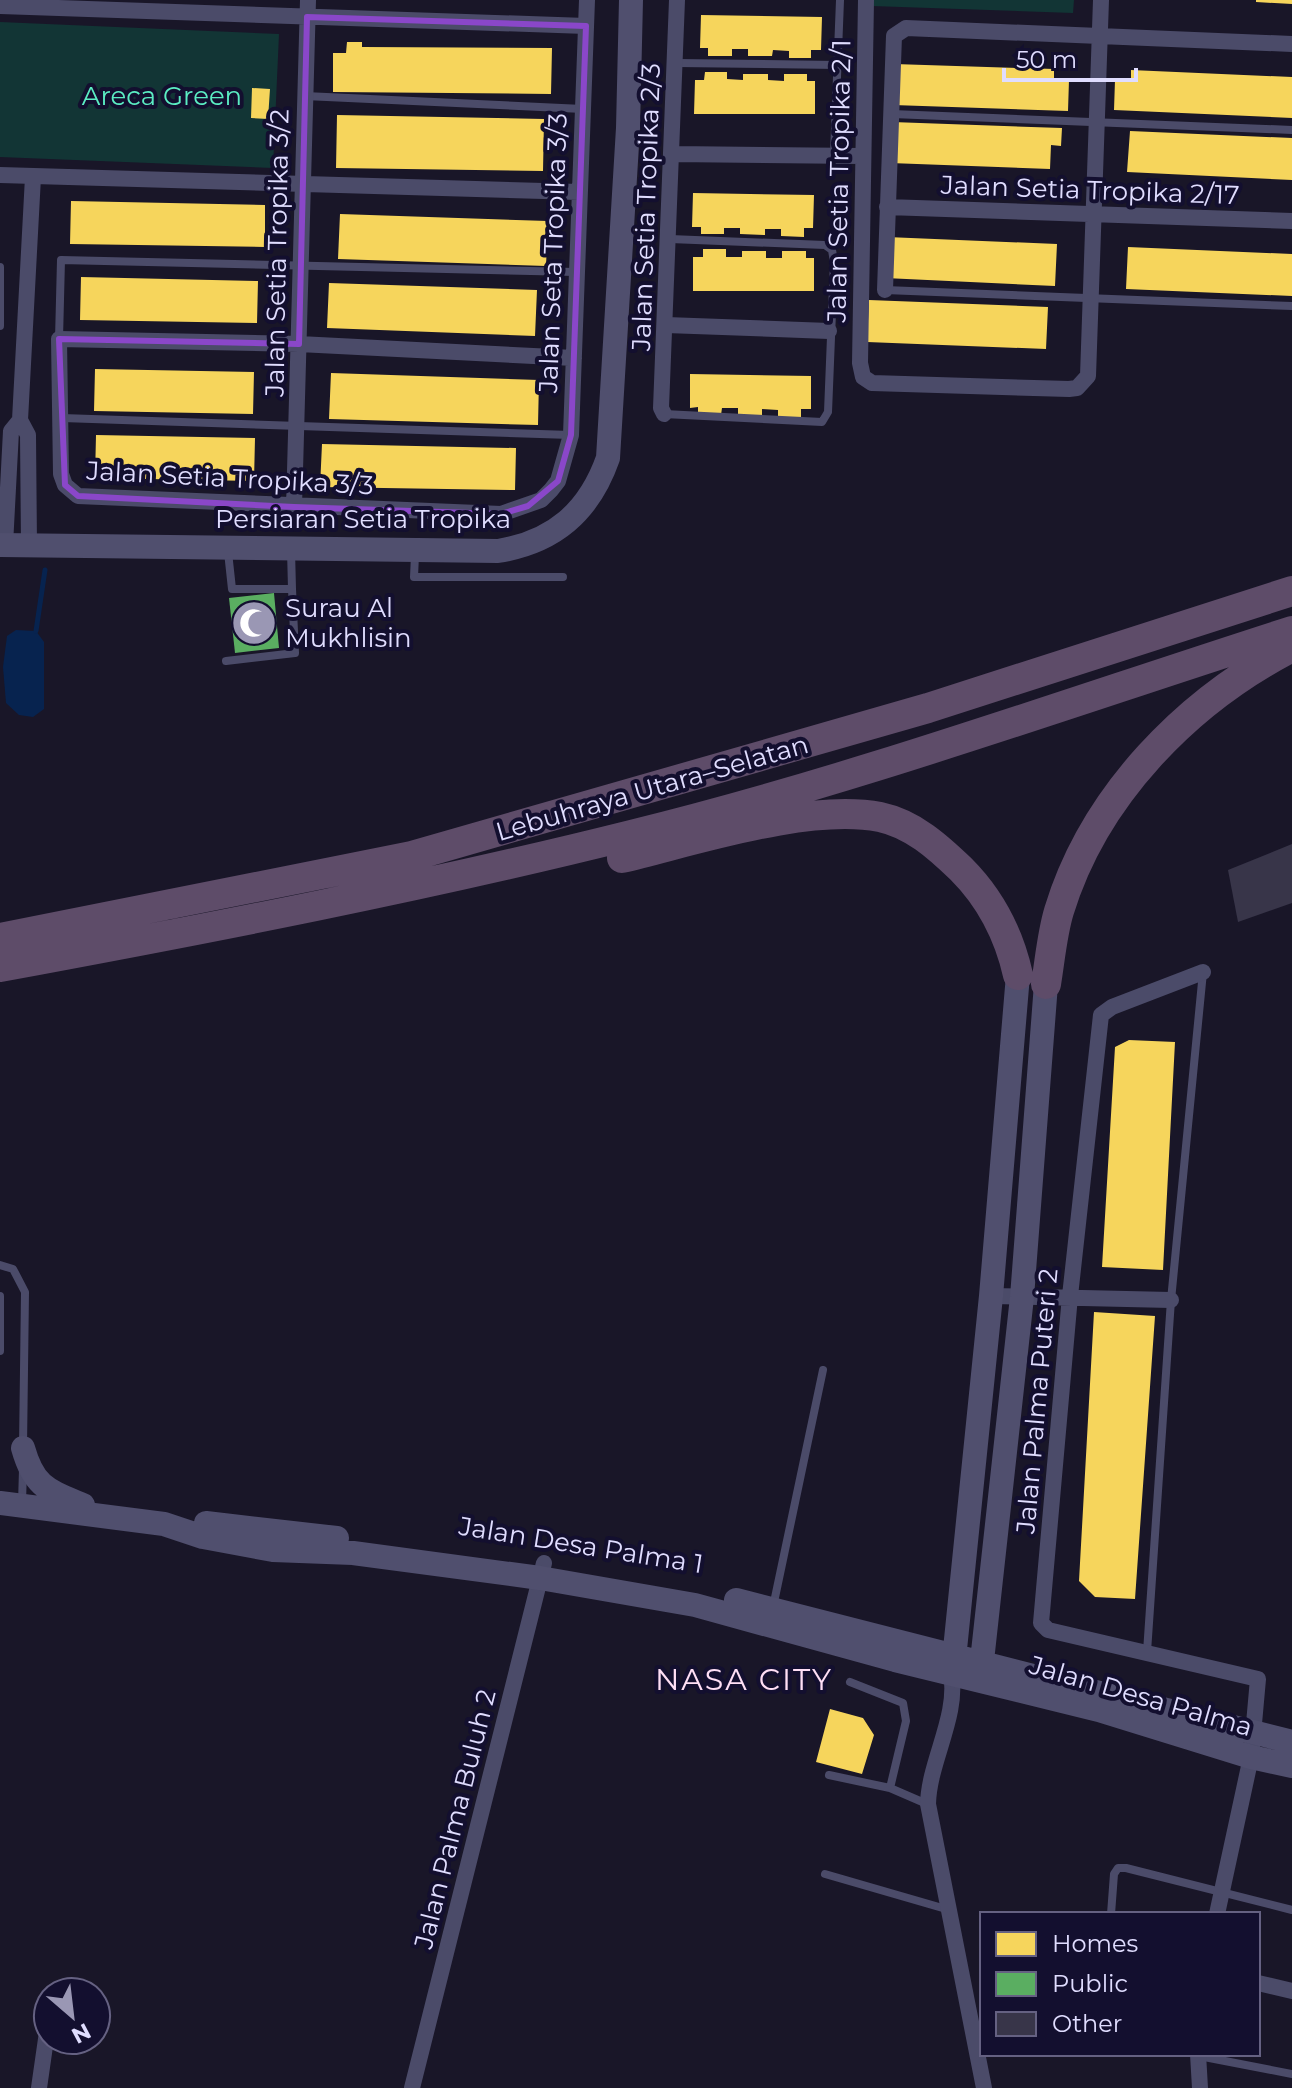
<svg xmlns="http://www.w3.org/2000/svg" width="1292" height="2088" viewBox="0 0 1292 2088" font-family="Montserrat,sans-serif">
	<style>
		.green { fill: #123535 }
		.water { fill: #07234f }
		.homes { fill: #f6d55c }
		.public { fill: #5aae61 }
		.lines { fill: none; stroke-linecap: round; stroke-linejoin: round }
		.stream { stroke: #07234f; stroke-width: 5 }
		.building { fill: #383549 }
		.lane { stroke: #4b4b69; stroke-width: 8 }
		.street { stroke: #4b4b69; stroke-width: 16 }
		.secondary { stroke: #504f6e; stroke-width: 24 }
		.highway { stroke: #5e4c69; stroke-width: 30 }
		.marked { fill: none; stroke: #8a47c9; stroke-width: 6; stroke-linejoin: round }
		.labels { text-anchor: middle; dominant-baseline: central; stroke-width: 8; stroke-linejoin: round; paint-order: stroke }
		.park-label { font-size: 26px; fill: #5bedc3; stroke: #130f2f }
		.street-label { font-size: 26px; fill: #e0ddff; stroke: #130f2f }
		.poi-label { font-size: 26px; fill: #e0ddff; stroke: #130f2f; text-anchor: start }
		.quarter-label { font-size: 30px; letter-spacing: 2px; fill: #ffdff5; stroke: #130f2f }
	</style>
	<rect width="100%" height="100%" fill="#191628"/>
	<!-- green -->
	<path class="green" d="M873,0H1074L1073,13L872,6Z
		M0,22L279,34L273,168L0,157Z"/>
	<!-- water -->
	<path class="water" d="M16,630L36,631L44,642V709L33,717L19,715L6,703L3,667L7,636Z"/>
	<!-- homes -->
	<path class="homes" d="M1256,0H1292V4L1256,2Z
		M701,15L822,17L821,50H811V58H789V51L773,50L772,56H748V49H732V56H708V48H700Z
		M347,42H362V47L552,48L551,94L333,92V53H346Z
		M894,64L1054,69V80H1069L1068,111L893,105Z
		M1131,70L1292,77V118L1114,110L1115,80L1131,81Z
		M705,72H727V79L743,80V74H768V80L784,81V74H807V81H815V114H694L695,80H704Z
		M252,88L270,89L268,119L251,118Z
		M337,115L544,119L543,171L336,168Z
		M892,122L1062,128L1061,146L1051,145L1050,169L890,163Z
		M1130,131L1292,138V180L1127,172Z
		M693,193L814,195L813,228H804V237L781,236V229H765V235L740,234V228H724V234H701V227H692Z
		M71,201L265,205V247L70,244Z
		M340,214L548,221L546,266L338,259Z
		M887,237L1057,244L1055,286L885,278Z
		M1128,247L1292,254V296L1126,289Z
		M703,249H726V257H742V251H766V258H782V251H806V258H814V291H693V257H703Z
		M81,277L258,281L257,323L80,320Z
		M329,283L537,290L535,336L327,328Z
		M869,300L1048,307L1046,349L867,342Z
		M95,369L254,372L253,414L94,411Z
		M331,373L539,380L538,425L329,419Z
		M690,374L811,376V409H801V418L778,417V410L762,409V415H738V408H722L721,415H698V407L690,408Z
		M96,435L255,438L254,481L95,478Z
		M322,444L516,448L515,490L320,487Z
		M1129,1040L1175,1042L1163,1270L1102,1267L1115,1047Z
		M1094,1312L1155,1316L1135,1599L1095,1597L1079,1581Z
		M830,1709L863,1718L874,1735L862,1774L816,1762Z"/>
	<!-- public -->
	<path class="public" d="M274,593L279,648L235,653L229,598Z"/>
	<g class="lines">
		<!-- stream -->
		<path class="stream" d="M36,631L45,570"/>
	</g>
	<!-- building -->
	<path class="building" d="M1292,844V903L1238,922L1228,870Z"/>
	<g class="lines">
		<!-- lane -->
		<path class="lane" d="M677,63L839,65
			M305,96L583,109
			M892,114L1292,130
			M834,154L840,0
			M0,267V326
			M885,290L1292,306
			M59,339L61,260L576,272
			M664,414L822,422L828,412L834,262L832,250L825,245L670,239
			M62,418L571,435
			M291,550L292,589
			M415,555L414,577H563
			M226,661L295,653L292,589H232L228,552
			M0,1265L13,1269L25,1292L23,1447
			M0,1296V1351
			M22,1503L23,1469
			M773,1607L823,1370
			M1147,1652L1171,1300L1203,972
			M850,1682L903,1703L906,1721L890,1788
			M829,1775L890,1788L927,1804
			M825,1874L946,1909
			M1111,1914L1114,1874L1118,1868H1126L1292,1910
			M1199,2056L1292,2074"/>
		<!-- street -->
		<path class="street" d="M866,0L860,363L863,377L872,383L1069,389L1077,388L1088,376L1101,0
			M0,6L586,26
			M673,154L861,156
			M0,175L579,192
			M887,207L1292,221
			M885,290L894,36L906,28L1292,44
			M666,325L829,331
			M574,358L299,344L59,339L61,474L65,485L78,496L501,514L541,500L551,490L558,481L571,435L587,0
			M664,414L661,408L677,0
			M294,507L308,0
			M5,545L11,431L20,420
			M29,545L28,435L20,420L33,177
			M1203,972L1112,1007L1101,1015L1070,1296L1041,1623L1048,1630L1258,1679L1251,1757L1217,1914
			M991,1296L1171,1300
			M951,1673C959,1716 929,1761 928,1804L984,2088
			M1258,1983L1292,1991
			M1198,2054L1200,2088
			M39,2088L48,2025
			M412,2088L544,1563"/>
		<!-- secondary -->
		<path class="secondary" d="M0,545L498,551C554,542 589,512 608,458L628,128L631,0
			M23,1448C34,1487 47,1490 83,1505
			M0,1503L164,1524L203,1537L273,1550L353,1553L540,1578L695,1605L895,1660L1099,1710L1251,1757L1292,1766
			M206,1523L337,1538
			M736,1600L1292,1742
			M953,1669L991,1296L1018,975
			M976,1673L982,1661L1022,1297L1046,984"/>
		<!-- highway -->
		<path class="highway" d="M622,858C694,841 808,803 880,817C913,824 938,847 961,869C990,898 1009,935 1018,975
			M0,938L412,856L928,708L1292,591
			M0,967C211,928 423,887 631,835C855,780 1073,701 1292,631
			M1046,984C1050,960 1052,934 1059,911C1094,796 1187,701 1292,647"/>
	</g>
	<!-- marked area -->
	<path class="marked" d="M307,17L586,26L571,435L558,481L528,506L501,514L294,507L78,496L65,485L59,339L299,344Z"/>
	<!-- icons -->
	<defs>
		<g id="mosque-disc" transform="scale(2.3)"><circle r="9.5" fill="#9a97b4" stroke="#130f2f"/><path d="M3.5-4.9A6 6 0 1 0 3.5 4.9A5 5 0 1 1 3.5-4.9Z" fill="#fff"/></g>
	</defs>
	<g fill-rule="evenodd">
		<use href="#mosque-disc" x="254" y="623"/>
	</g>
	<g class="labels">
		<!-- park labels -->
		<g class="park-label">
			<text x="162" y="96">Areca Green</text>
		</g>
		<!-- street labels -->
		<g class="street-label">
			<text transform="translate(839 181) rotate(-89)">Jalan Setia Tropika 2/1</text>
			<text transform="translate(1090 190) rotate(2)">Jalan Setia Tropika 2/17</text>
			<text transform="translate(646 207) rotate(-88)">Jalan Setia Tropika 2/3</text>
			<text transform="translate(277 253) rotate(-89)">Jalan Setia Tropika 3/2</text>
			<text transform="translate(553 253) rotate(-88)">Jalan Seta Tropika 3/3</text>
			<text transform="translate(230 478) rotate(3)">Jalan Setia Tropika 3/3</text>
			<text x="363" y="519">Persiaran Setia Tropika</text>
			<text transform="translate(652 788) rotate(-16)">Lebuhraya Utara–Selatan</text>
			<text transform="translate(1037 1401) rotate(-85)">Jalan Palma Puteri 2</text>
			<text transform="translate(581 1545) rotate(9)">Jalan Desa Palma 1</text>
			<text transform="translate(1141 1696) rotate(16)">Jalan Desa Palma</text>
			<text transform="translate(455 1819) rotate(-76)">Jalan Palma Buluh 2</text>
		</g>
		<!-- poi labels -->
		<g class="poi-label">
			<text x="285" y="608">Surau Al<tspan x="285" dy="30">Mukhlisin</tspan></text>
		</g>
		<!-- quarter labels -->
		<g class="quarter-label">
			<text x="744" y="1679">NASA CITY</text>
		</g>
	</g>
	<!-- legend -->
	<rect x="980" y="1912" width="280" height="144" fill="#130f2f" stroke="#656182" stroke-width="2"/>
	<rect x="996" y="1932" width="40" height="24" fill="#f6d55c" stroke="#656182" stroke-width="2"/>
	<text x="1052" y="1952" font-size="24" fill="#e0ddff">Homes</text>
	<rect x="996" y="1972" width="40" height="24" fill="#5aae61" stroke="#656182" stroke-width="2"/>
	<text x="1052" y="1992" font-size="24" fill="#e0ddff">Public</text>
	<rect x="996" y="2012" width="40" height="24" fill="#383549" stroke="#656182" stroke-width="2"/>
	<text x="1052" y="2032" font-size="24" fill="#e0ddff">Other</text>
	<!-- north arrow -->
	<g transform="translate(72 2016) rotate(152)"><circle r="38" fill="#130f2f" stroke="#656182" stroke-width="2"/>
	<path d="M0-6L14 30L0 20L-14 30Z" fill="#9a97b4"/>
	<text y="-12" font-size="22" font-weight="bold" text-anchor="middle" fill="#e0ddff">N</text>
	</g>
	<!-- scale -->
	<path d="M1004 68v12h132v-12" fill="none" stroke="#e0ddff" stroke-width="4"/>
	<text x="1016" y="68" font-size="24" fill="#e0ddff" stroke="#130f2f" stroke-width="6" paint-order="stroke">50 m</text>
</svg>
